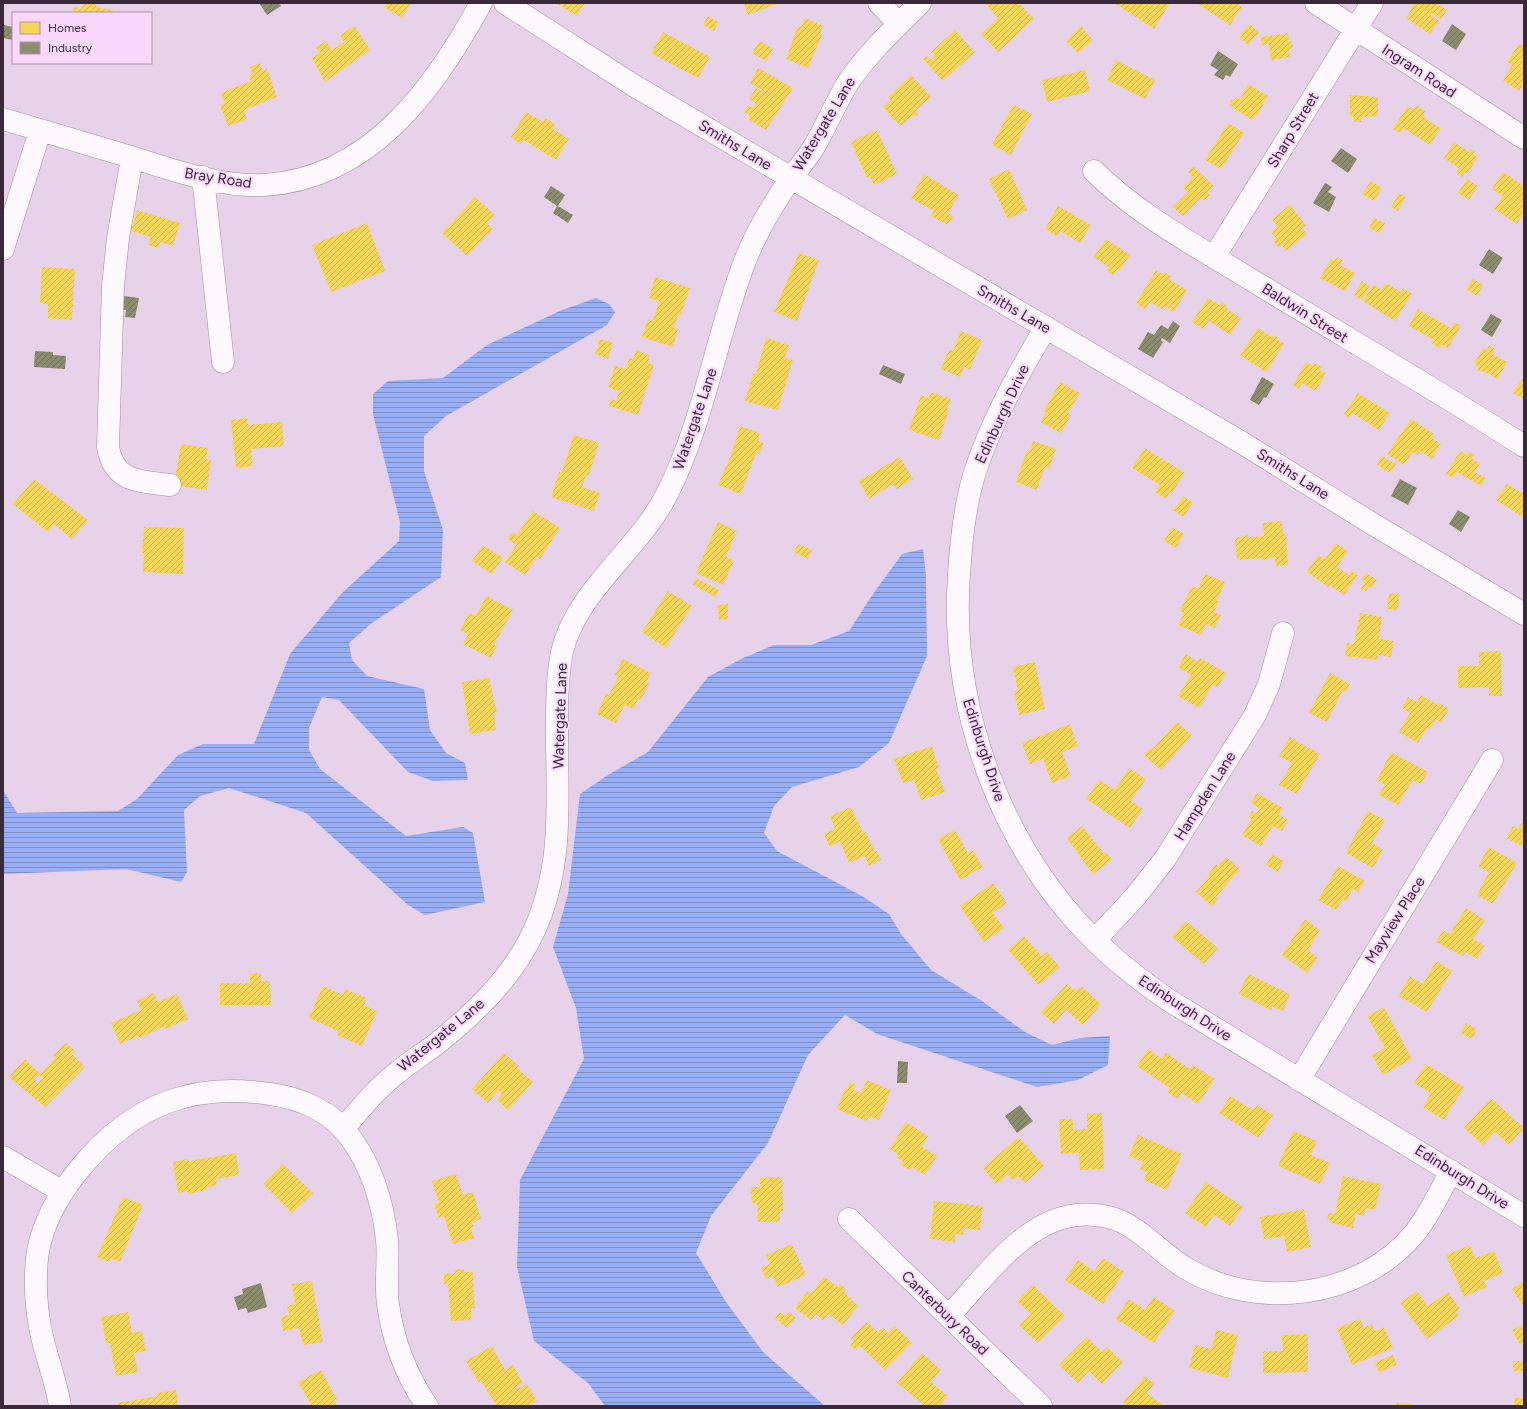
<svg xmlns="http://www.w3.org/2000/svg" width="1527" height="1409" viewBox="0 0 1527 1409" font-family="Figtree,sans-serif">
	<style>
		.water { fill: url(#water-rules) }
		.homes { fill: url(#homes-hatch) }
		.industry { fill: url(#industry-hatch) }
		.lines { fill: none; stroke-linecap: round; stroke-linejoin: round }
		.minor-casing { stroke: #9f8ea0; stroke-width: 23 }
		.minor { stroke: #fcf8fc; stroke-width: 22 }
		.labels { text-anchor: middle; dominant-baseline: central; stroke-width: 4; stroke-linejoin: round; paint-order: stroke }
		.street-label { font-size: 15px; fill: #392939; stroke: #fad8fb }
	</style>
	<defs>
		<pattern id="water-rules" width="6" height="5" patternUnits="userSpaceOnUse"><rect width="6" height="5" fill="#98aff6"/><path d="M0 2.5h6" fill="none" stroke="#7d8ec8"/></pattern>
		<pattern id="homes-hatch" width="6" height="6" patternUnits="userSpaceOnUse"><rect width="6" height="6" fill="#f6d55c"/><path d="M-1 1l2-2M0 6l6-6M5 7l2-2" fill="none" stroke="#d4b751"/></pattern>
		<pattern id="industry-hatch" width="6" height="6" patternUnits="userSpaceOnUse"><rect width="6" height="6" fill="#8c8c6e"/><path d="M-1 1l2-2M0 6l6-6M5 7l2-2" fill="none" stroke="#73725b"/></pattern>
	</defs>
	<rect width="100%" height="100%" fill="#e8d2e9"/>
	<!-- water -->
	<path class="water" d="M596,298L609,304L615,312L607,325L446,416L424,436V471L443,530L441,577L372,623L349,643L352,660L367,676L424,689L430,730L446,753L465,763L468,780L433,781L408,772L339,700L322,697L309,728V750L320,769L406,836L463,827L473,833L485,902L425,915L408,905L306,813L229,788L200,796L184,810L187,872L181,882L126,869L3,874V790L17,813L118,811L137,799L178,755L203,744H254L290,654L342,593L399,541L400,522L373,414V394L388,381L443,378L487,345L562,310Z
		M923,549L926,575L927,656L889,743L859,767L792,787L774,806L764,833L777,851L862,896L889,914L901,934L931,970L982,1001L1025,1032L1052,1045L1080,1038L1110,1036L1108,1065L1078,1080L1037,1087L877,1034L845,1015L808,1055L768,1143L711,1216L696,1253L726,1302L763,1352L825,1406H605L588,1383L534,1341L517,1267L520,1180L584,1059L576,1008L553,947L568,894L580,794L608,775L648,752L708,677L743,658L774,645H811L849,631L873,594L902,554Z"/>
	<!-- homes -->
	<path class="homes" d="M83,3H96V7L113,10V13H73L74,7L82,9Z
		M387,3H411L402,18L384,7Z
		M556,3H585L577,16Z
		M747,3H780L748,15L744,4Z
		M985,3H1019L1034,19L998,52L981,34L998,18Z
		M1117,3H1170L1154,29L1116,4Z
		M1196,3H1236L1242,7L1230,25Z
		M1415,3H1436L1447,10L1441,19L1432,13L1431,15L1439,21L1430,34L1406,18Z
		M708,16L719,22L714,31L703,25Z
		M805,18L823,26L820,34L822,35L808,68L786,59L798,26L801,27Z
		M1250,24L1259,33L1248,45L1239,36Z
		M355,26L370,50L325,82L312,58L320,53L316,47L326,41L332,50L344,42L340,35Z
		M1081,26L1093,40L1078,53L1066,41Z
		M955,30L975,52L943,81L923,59L927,56L931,60L935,56L931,52Z
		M663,32L710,57L698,78L651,53Z
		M1288,33L1289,42L1292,41L1293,48L1289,49L1290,57L1271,60L1269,44L1262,45L1261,37Z
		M760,41L773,49L766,61L752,53Z
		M1519,44L1524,47V83L1519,91L1503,80L1512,65L1507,62Z
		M1116,60L1155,80L1145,99L1107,80Z
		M260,63L263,71L267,69L277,97L244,110L247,119L228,126L220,105L225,103L221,93L251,81L249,76L253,74L250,67Z
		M758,68L793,88L766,130L748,119L750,115L744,112L748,105L753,108L756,103L749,99L756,88L764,92V91L750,83Z
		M1085,70L1090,91L1047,102L1042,80Z
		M911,75L931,97L917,109L918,114L916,116H912L900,126L883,107L891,100L888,97Z
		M1248,85H1250L1268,96L1257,116L1255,115L1252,120L1229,105L1232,99L1234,101L1236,97L1240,99Z
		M1350,95L1378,97V116L1361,117V122H1354L1353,116L1350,117Z
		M1013,105L1032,114L1011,155L992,145Z
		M1416,105L1425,111L1423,115L1425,116L1424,118L1441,128L1430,145L1403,128L1400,133L1393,129L1407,107L1414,109Z
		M526,112L543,122L545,118L555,124L553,129L569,139L556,160L524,140L521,144L511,137Z
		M1228,123L1244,133L1221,169L1205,160Z
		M877,130L897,174L874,185L870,176L867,178L851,142Z
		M1454,142L1469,152L1471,149L1475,151L1473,154L1478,157L1467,174L1465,172L1462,177L1456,172L1459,168L1444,158Z
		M1193,166L1214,186L1208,193L1210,195L1205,200L1202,197L1183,216L1173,207L1188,192L1183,188L1193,177L1188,172Z
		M1009,169L1027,210L1008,219L989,179Z
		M1503,172L1524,186V213L1517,224L1494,209L1503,196L1492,189Z
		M924,174L959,195L948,213L953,216L948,225L931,216L934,211L911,198Z
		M1467,179L1478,186L1469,200L1458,193Z
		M1371,181L1382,188L1374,201L1362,194Z
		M1399,193L1406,197L1398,211L1391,207Z
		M475,197L495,215L487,223L493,229L467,256L442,233Z
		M1290,205L1306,225L1302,228L1307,234L1286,251L1282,245L1278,247L1274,241L1276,239L1271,232L1278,227L1272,219Z
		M1058,206L1091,225L1080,243L1061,231L1058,236L1045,229Z
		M137,210L180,223L173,246L160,242L158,248L148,245L151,237L131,231Z
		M1374,218L1385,223L1380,233L1369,228Z
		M367,223L385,271L331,292L312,245Z
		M1106,239L1130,255L1119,271L1117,270L1113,275L1107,270L1109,267L1094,257Z
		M799,253L819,260L797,321L774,312Z
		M1337,257L1343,260L1340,265L1355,273L1345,291L1320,278L1331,259L1334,261Z
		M42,267L75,269L72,320L48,318V304L40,303Z
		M1156,270L1162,274L1164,272L1171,276L1169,279L1187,290L1174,312L1164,306L1162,309L1150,302L1145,309L1136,303Z
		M655,277L690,288L681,315H678L674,328L678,329L673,347L642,337L648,319L653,321L659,301L649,298Z
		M1473,279L1483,285L1477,296L1466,289Z
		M1362,281L1370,286L1362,300L1354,295Z
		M1386,283L1401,292L1403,288L1412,294L1395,321L1363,301L1373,285L1382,290Z
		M1208,298L1220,305L1222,302L1226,305V308L1241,318L1230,335L1209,321L1203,329L1192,322Z
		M1418,309L1451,328L1455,322L1461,326L1448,348L1442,345L1440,348L1432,344L1434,340L1409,326Z
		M1258,328L1272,337L1274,335L1278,337V340L1284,344L1266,372L1240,355Z
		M961,331L982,340L970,370L964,367L960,377L941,369L949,350L953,351Z
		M766,338L789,345L785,358L793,360L778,410L745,401L753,374H756Z
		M600,339L613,343L608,359L595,354Z
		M1489,345L1495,349L1493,354L1507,362L1498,379L1483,371L1482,372L1477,370L1479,367L1474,364L1483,348L1487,350Z
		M636,350L650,355L648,363L654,365L638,415L609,406L611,399L616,401L619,391L608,387L615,366L626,369L629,358L633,359Z
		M1306,362L1313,366L1315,363L1322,367L1320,371L1326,373L1316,391L1302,383L1299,389L1293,385Z
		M1524,376V399L1513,393Z
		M1060,382L1080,393L1068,413L1071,415L1061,433L1041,422L1046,412L1044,411Z
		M931,392L951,399L947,410H949L939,440L909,430L921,395L929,398Z
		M1358,393L1390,413L1379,430L1352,413L1349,418L1344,414Z
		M247,418L248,425L282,422L284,446L251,449L253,466L236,468L231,420Z
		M1411,419L1434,434L1432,438L1441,444L1432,459L1420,451L1418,455L1413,452L1404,465L1387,454Z
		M740,426L760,433L758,441L764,443L759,454L756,453L741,494L718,485L731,455Z
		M574,435L599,443L589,476L586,475L582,487L600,493L594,511L551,497L559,472H562Z
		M1033,441L1056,449L1049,469L1045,467L1037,490L1016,482L1027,450L1030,451Z
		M181,444L208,448L206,459L211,460L207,490L174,485Z
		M1145,448L1185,473L1172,493L1170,492L1166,499L1155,492L1160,485L1132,468Z
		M1460,451L1467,455L1468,452L1474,455L1472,459L1480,463L1475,472L1486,478L1481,486L1457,472L1453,478L1446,474Z
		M1382,456L1396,464L1390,473L1377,465Z
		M900,457L913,479L897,489L893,484L869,499L859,481Z
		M34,479L88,520L72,539L54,524L48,532L13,504Z
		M1507,484L1524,494V518L1496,500Z
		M1184,496L1193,503L1183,517L1173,510Z
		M533,511L560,528L540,559L537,557L525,575L505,562L516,545L508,539L513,532L517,535Z
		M1282,521L1283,534H1286L1288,565L1276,566L1275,557L1262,560V558L1237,560L1235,538L1248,535V537L1264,536L1263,523Z
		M718,522L737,531L726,557L734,561L723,585L696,573Z
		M144,527L184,528L183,574L143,572L144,553H142Z
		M1172,527L1184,534L1176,548L1164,541Z
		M1336,543L1348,551L1337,567L1349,575L1351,571L1358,575L1344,595L1329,585L1328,587L1307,572L1318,555L1325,559Z
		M798,544L812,550L808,559L794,552Z
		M483,545L503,558L492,574L472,561Z
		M1366,573L1377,580L1372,588L1369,586L1366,591L1361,588L1365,581L1362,579Z
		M1205,574L1225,582L1217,601L1219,602L1214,612L1221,615L1215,628L1206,624L1201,635L1178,625L1184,613L1180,611L1192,586L1198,589Z
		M696,578L719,590L716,597L693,585Z
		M668,591L692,606L666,648L642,632Z
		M1389,593L1399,594L1398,610L1387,609Z
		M486,596L513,610L494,645L497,646L491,658L463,644L468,634L460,630L469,613L476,616Z
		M728,604V619L719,620L718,605Z
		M1360,613L1382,617L1379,639L1394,641L1391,657L1378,655L1377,660L1345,656L1347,643L1354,644Z
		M1501,651L1502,696H1489V687L1458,688V666H1479V652Z
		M1186,654L1198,662L1200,658L1226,673L1218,687L1213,684L1199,708L1178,696L1191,675L1178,667Z
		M623,659L651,673L646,682L649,684L641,700L638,699L634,709L625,705L616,723L597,714L606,694L609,695L618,677L615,675Z
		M1035,662L1045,709L1019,715L1014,691H1018L1013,667Z
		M1330,673L1350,684L1346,692L1343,690L1327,722L1309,713Z
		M489,678L497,712L494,713L496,730L470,734L462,682Z
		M1421,695L1438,705L1439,703L1449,709L1441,723L1436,719L1430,729L1427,728L1418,743L1399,732L1410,713L1402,708L1408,697L1417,702Z
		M1177,722L1192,735L1161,770L1144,755L1150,748L1152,750Z
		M1070,724L1078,746L1062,752L1071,776L1052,783L1043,759L1030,764L1022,743Z
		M1290,737L1320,754L1297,794L1279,785L1292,763L1279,756Z
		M932,746L939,768L936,769L945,792L921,800L914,780L903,783L894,759Z
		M1391,752L1428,772L1421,784L1413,780L1398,805L1379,795L1385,785L1377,780Z
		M1129,768L1146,779L1131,801L1143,809L1130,828L1086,799L1099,780L1115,790Z
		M1257,793L1283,808L1279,815L1288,820L1282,831L1273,826L1261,846L1242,835L1252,819L1248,818L1252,811L1256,813L1259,808L1251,803Z
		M851,807L863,833L866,832L875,852L877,851L881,860L869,866L865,856L849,863L840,841L830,847L824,834L835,829L830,816Z
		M1368,811L1385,820L1372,843L1383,850L1373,868L1346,853Z
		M1524,820V847L1506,838L1513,826L1518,829Z
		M1082,826L1104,853L1106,852L1112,860L1093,874L1067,838Z
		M955,830L968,853L973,850L983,867L960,880L938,839Z
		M1489,847L1517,863L1493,904L1477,895L1489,872L1478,866Z
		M1272,854L1284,861L1278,872L1266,865Z
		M1226,857L1240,869L1216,897L1218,899L1212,906L1196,892L1210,876L1208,875L1216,864L1218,866Z
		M1338,866L1365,881L1358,892L1353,889L1347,901L1343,899L1336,910L1318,900Z
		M993,883L1007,903L993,913L1004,928L984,942L960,906Z
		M1466,908L1485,920L1473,939L1485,946L1477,959L1466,952L1463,956L1436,942L1443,930L1450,934Z
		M1305,919L1320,930L1308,950L1318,958L1307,973L1282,955Z
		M1186,921L1218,948L1204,964L1172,937Z
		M1024,936L1042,956L1047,952L1060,967L1039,985L1008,950Z
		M1436,961L1452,971L1427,1012L1399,996L1410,976L1423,984Z
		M261,973V981H270L271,1005H220V983H250V974Z
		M1248,974L1290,994L1283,1011L1272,1006L1271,1010L1239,994Z
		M1067,984L1076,991L1081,986L1101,1004L1083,1025L1066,1010L1054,1024L1041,1012Z
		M323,986L343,995L345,989L367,998L364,1005L377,1011L362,1046L337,1035L339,1031L309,1018Z
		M154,993L158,1002L177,994L188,1019L166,1029L165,1026L139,1038L138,1036L120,1044L111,1023L141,1010L137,1001Z
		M1384,1007L1412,1059L1383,1075L1372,1055L1385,1048L1367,1016Z
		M1466,1023L1477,1029L1472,1039L1461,1033Z
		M66,1043L75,1051L72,1054L85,1067L45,1107L9,1077L25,1059L40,1073L34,1079L38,1083L43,1078L39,1075L56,1057L53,1056Z
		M1148,1049L1162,1059L1166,1053L1190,1069L1193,1065L1215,1079L1198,1104L1181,1093L1178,1099L1167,1092L1170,1088L1137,1066Z
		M504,1053L519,1066L517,1068L533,1082L508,1110L497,1100L502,1094L499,1090L488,1103L472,1089Z
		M1426,1064L1464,1087L1444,1120L1423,1107L1431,1093L1414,1083Z
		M867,1080L891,1090L879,1120L869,1116L867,1121L837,1109L846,1087L848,1088L850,1082L856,1085L854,1090L861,1093Z
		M1230,1096L1253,1110L1257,1105L1273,1115L1259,1138L1219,1113Z
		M1491,1098L1524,1128L1509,1145L1495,1132L1483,1145L1464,1128Z
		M1102,1113L1104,1169L1080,1170L1079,1153L1061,1154L1059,1119H1073V1130L1087,1129V1114Z
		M906,1122L928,1136L922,1147L937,1156L925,1175L912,1167L910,1170L901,1165L903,1161L897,1158L899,1155L890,1149Z
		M1293,1131L1317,1141L1311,1155L1330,1163L1320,1184L1278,1166Z
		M1138,1135L1182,1154L1167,1190L1144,1180L1147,1172L1140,1169L1143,1162L1129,1156Z
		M1019,1137L1044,1166L1025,1183L1018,1176L1013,1180L1008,1175L997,1184L983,1168Z
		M236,1153L239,1175L216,1179L217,1185L207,1187V1189L202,1191L188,1194V1191L178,1193L173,1162L188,1159L189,1161Z
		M283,1164L313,1193L292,1213L263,1184Z
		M456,1174L463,1195L473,1192L481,1219L472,1222L474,1227L471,1228L474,1238L453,1244L444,1216L439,1218L434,1204L439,1203L432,1181Z
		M1343,1176L1381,1184L1375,1210L1366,1208L1364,1216L1356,1214L1353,1228L1332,1223V1221L1327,1219L1329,1213L1335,1214Z
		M782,1177L783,1211H780V1222H758L757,1203H752L751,1187H760V1178Z
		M1206,1182L1243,1207L1230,1226L1214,1215L1206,1227L1185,1213Z
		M123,1197L143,1205L120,1262L111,1258L109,1262L97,1257Z
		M934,1201L983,1206L980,1230L964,1228L963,1235L955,1234V1242L930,1239Z
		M1304,1209L1311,1247L1287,1252L1284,1236L1264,1239L1260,1217Z
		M792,1244L806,1275L778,1287L773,1276L766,1279L761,1268L770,1264L766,1255Z
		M1470,1245L1475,1258L1494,1251L1503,1273L1484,1281L1487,1287L1464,1297L1446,1255Z
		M1103,1258L1124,1272L1103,1304L1065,1280L1078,1260L1094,1271Z
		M464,1269V1272H473L475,1308H471V1320L451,1321L448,1284H444V1274L455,1273L454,1270Z
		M824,1277L838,1287L840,1284L846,1289L844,1292L858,1306L843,1325L828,1314L823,1320L816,1314L811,1320L795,1308L808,1291L811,1294Z
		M312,1281L323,1342L303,1345L299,1328L283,1331L281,1317L289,1315L287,1306L295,1304L292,1284Z
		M1524,1281V1307L1512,1289Z
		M1033,1285L1065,1316L1038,1343L1019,1325L1031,1314L1017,1301Z
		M1417,1291L1428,1306L1448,1292L1460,1309L1456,1312L1459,1316L1427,1339L1400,1303Z
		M1154,1297L1175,1311L1154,1343L1116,1319L1129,1299L1145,1310Z
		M128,1312L132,1333L142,1331L146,1351L134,1353L138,1372L116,1376L110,1343H106L101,1317Z
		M780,1312L785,1316L789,1312L796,1318L787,1328L775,1318Z
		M1360,1319L1364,1328L1372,1324L1375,1331L1384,1327L1393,1348L1352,1365L1337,1328Z
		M867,1322L878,1332L883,1327L888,1333L895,1326L912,1343L885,1370L860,1346L856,1350L850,1345L854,1341L851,1338Z
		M1522,1325L1524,1342L1520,1345L1512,1330Z
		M1216,1330L1238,1335L1228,1378L1189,1368L1195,1345L1212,1349Z
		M1308,1334V1372L1263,1373V1351H1283L1282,1335Z
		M1087,1337L1102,1352L1107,1347L1123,1362L1102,1384L1089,1371L1078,1383L1059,1365Z
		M492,1346L505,1370L513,1365L523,1383L515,1388L516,1390L527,1384L537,1401L528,1406H497L481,1381L479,1383L466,1361Z
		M922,1353L941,1370L931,1382L948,1396L940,1406H925L897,1383Z
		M1393,1355L1397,1365L1379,1372L1375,1362Z
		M1513,1361H1524V1371H1513Z
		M321,1370L337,1399L334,1400L337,1406H312L298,1382Z
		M1145,1376L1154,1384L1147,1393L1164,1406H1127L1123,1403Z
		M176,1390L178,1406H118L117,1403L158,1396L157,1393Z
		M1514,1398H1524V1406H1515Z
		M1396,1403L1417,1405V1406H1395Z"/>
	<!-- industry -->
	<path class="industry" d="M259,3H279L281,6L267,15Z
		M1452,24L1466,34L1456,50L1442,41Z
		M4,25L13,27V40L3,38Z
		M1218,51L1238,64L1230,77L1226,75L1223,80L1214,75L1218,70L1210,65Z
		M1341,148L1357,159L1348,173L1331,161Z
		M1325,183L1332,187L1328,192L1336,197L1329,212L1313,203Z
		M551,186L565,195L558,206L573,215L568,223L553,213L557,206L544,197Z
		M1489,249L1503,258L1493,274L1479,265Z
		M124,296L139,298L135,318L125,317L126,310H123Z
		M1491,314L1502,320L1492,337L1481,330Z
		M1173,321L1180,326L1170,343L1162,338L1161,340L1163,342L1153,358L1138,349L1148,332L1154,335L1161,325L1168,329Z
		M35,351L53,352V355L66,356L65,369L34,367Z
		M883,365L905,374L901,384L879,374Z
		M1262,377L1274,384L1266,398L1264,397L1259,405L1250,400Z
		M1400,479L1417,488L1408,505L1391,496Z
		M1458,510L1470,517L1461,532L1449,524Z
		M898,1061L908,1062L907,1083H897Z
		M1020,1105L1033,1121L1017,1133L1005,1116Z
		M261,1283L267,1307L248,1313L246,1308L238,1310L234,1297L243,1294L242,1289Z"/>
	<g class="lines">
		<!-- minor casing -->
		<g class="minor-casing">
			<path id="minor" d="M505,3L633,85L1244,444L1371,523L1524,614
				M879,3L899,24
				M1316,3L1524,138
				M3,119C46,132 88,144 131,157C173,170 219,187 264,185C370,179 435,88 481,3
				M132,158L118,238L113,286L108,447C114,483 140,481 170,485
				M1094,171C1137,214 1193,244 1245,276C1338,333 1432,387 1524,446
				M203,177L223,362
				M3,249L40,131
				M1214,257L1372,3
				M1046,327C1018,374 992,420 975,472C965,504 961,541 959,574C949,712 1004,858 1107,952C1127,970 1148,986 1170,1001L1524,1216
				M1095,940L1135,897L1165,859L1255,715L1269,684L1283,633
				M1299,1080L1492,760
				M343,1129C360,1109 377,1088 398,1072C410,1062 423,1054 435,1045C474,1014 513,977 534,931C564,865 557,801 557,731C557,705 557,677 562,652C576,591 639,550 667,494C703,423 715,343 742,269C751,243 766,216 781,193C790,178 802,165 812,150C826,128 835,103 849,81C869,52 895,28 920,3
				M3,1157L63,1192
				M849,1219L1041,1406
				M949,1316C983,1279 1024,1220 1077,1215C1132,1210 1147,1245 1187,1269C1257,1311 1360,1298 1413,1235C1429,1216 1439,1193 1451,1171
				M60,1406C56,1380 46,1357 41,1332C35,1304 33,1262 42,1235C50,1210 66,1185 82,1166C133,1105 192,1082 270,1094C301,1098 332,1112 350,1137C372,1167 383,1203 387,1240C389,1261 385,1283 388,1304C393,1341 406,1375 427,1406"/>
		</g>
		<!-- minor -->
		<use href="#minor" class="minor"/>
	</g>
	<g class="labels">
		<!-- street labels -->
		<g class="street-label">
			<text transform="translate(1419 71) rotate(33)">Ingram Road</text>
			<text transform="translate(824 124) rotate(-59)">Watergate Lane</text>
			<text transform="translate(1293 130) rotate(-59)">Sharp Street</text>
			<text transform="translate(735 145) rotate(31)">Smiths Lane</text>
			<text transform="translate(218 178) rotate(9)">Bray Road</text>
			<text transform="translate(1014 309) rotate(30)">Smiths Lane</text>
			<text transform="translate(1305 313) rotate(32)">Baldwin Street</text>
			<text transform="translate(1002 414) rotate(-65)">Edinburgh Drive</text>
			<text transform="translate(695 419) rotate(-71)">Watergate Lane</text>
			<text transform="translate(1293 474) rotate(32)">Smiths Lane</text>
			<text transform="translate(560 716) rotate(-88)">Watergate Lane</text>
			<text transform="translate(984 750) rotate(72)">Edinburgh Drive</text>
			<text transform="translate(1205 796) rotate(-58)">Hampden Lane</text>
			<text transform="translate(1395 920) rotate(-58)">Mayview Place</text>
			<text transform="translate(1185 1008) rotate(33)">Edinburgh Drive</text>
			<text transform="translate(441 1035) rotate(-39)">Watergate Lane</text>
			<text transform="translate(1462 1177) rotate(32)">Edinburgh Drive</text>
			<text transform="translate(945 1313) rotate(44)">Canterbury Road</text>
		</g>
	</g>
	<!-- border -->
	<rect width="1527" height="1409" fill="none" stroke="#392939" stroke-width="8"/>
	<!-- legend -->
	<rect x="12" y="12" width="140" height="52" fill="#fad8fb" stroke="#ad92ad"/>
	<rect x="20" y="22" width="20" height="12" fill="#f6d55c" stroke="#ad92ad"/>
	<text x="48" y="32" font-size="12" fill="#392939">Homes</text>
	<rect x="20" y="42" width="20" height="12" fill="#8c8c6e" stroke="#ad92ad"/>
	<text x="48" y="52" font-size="12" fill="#392939">Industry</text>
</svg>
